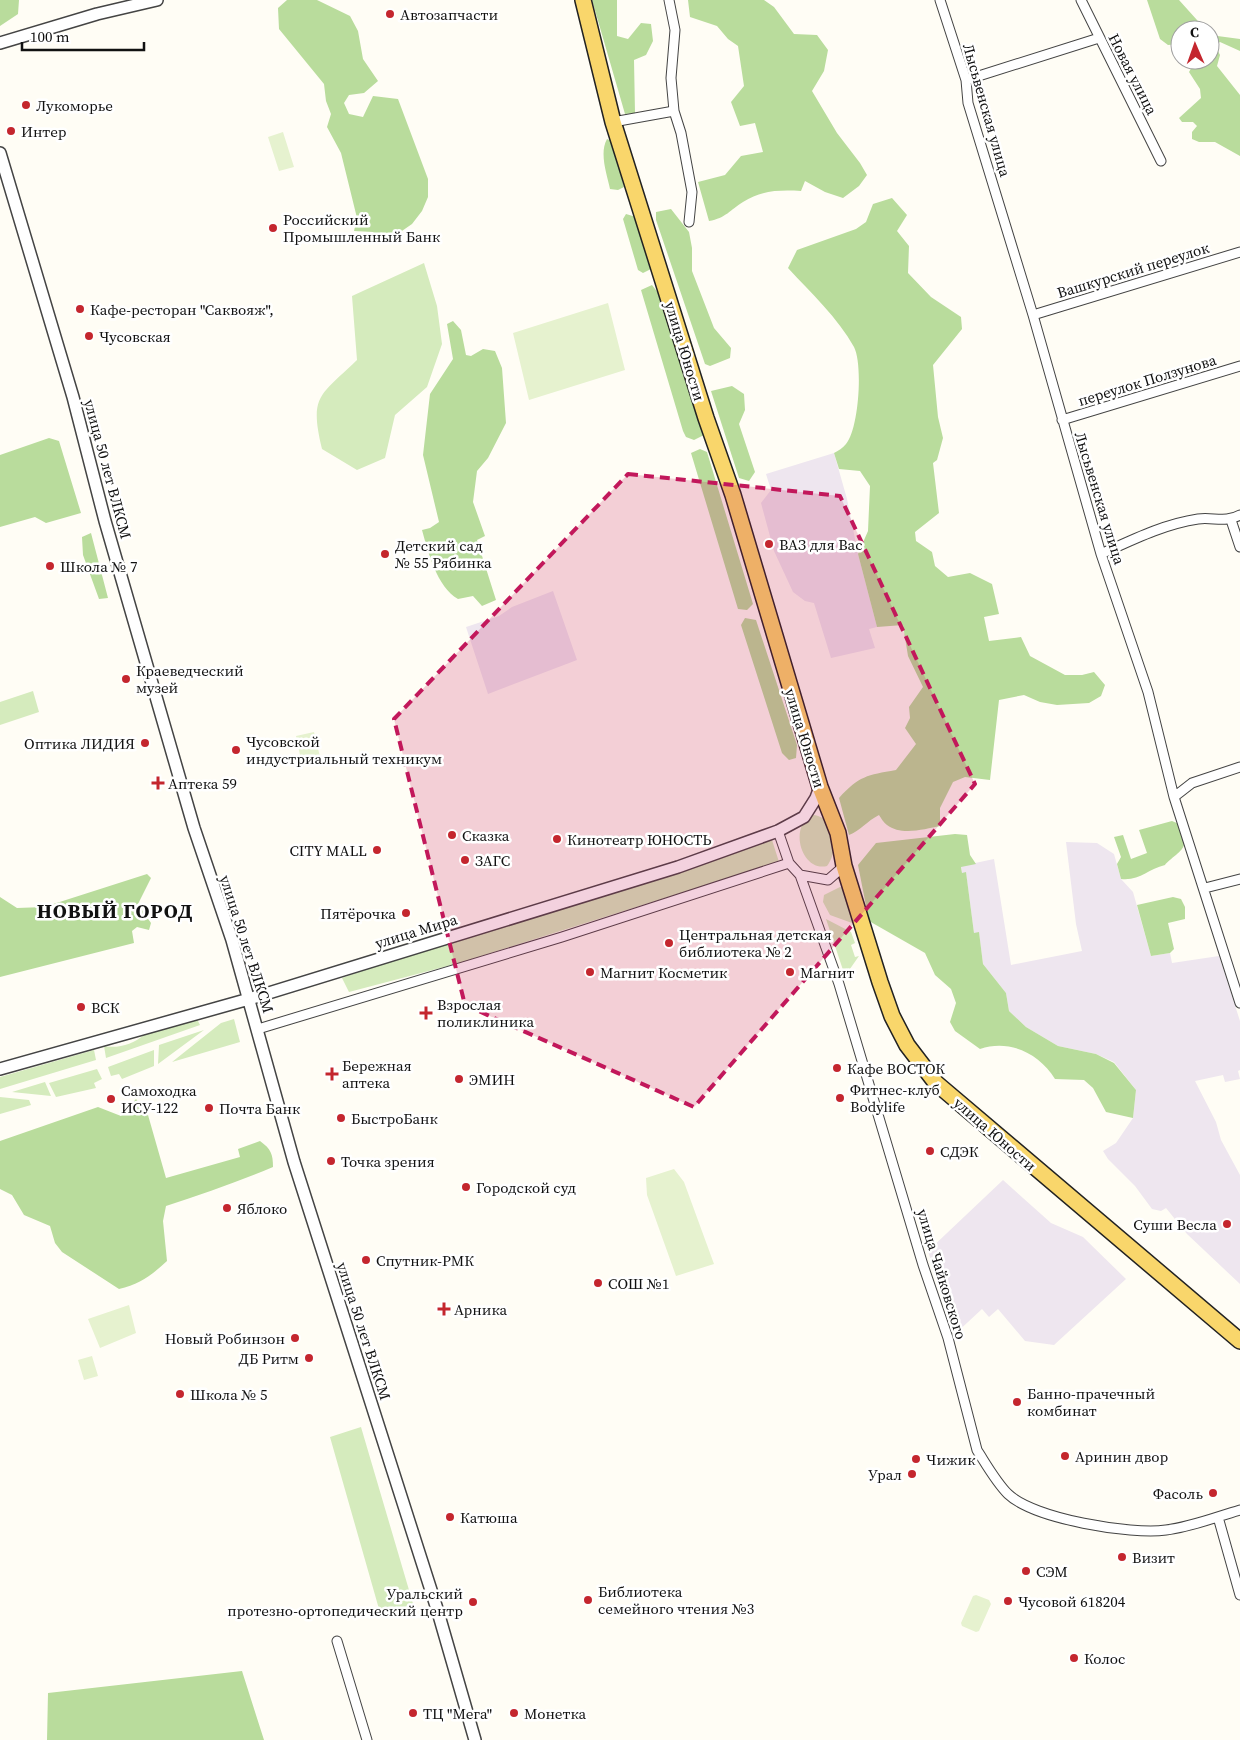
<svg xmlns="http://www.w3.org/2000/svg" width="1240" height="1740" viewBox="0 0 1240 1740" font-family="'Source Serif 4',serif">
	<style>
		.industrial { fill: #eee6ef }
		.green { fill: #d5ebbd }
		.forest { fill: #b9dc9c }
		.pitch { fill: #e6f2cf }
		.lines { fill: none; stroke-linecap: round; stroke-linejoin: round }
		.minor-casing { stroke: #444; stroke-width: 11 }
		.tertiary-casing { stroke: #444; stroke-width: 14 }
		.primary-casing { stroke: #222; stroke-width: 18 }
		.minor { stroke: #fff; stroke-width: 9 }
		.tertiary { stroke: #fff; stroke-width: 11 }
		.primary { stroke: #f9d66b; stroke-width: 15 }
		.marked { fill: #c2185b; fill-opacity: 0.2; stroke: #c2185b; stroke-width: 4; stroke-dasharray: 10 6; stroke-linejoin: round }
		.poi-dot { fill: #c4262e; stroke: #fff; stroke-width: 2 }
		.labels { text-anchor: middle; dominant-baseline: central; stroke-width: 5; stroke-linejoin: round; paint-order: stroke }
		.poi-label { font-size: 15px; fill: #111; stroke: #fff; text-anchor: start }
		.street-label { font-size: 15px; fill: #111; stroke: #fff }
		.district-label { font-size: 20px; font-weight: bold; letter-spacing: 1px; fill: #111; stroke: #fff }
	</style>
	<rect width="100%" height="100%" fill="#fffdf5"/>
	<!-- industrial -->
	<path class="industrial" d="M834,453L847,499L858,554L877,627L869,629L875,648L831,658L814,603L805,601L793,592L774,551L761,503L771,490L766,474Z
		M553,591L577,660L488,694L466,627L499,616L512,607Z
		M1066,842L1097,843L1114,854L1121,879L1133,892L1151,956L1170,953L1172,963L1219,956L1240,1021V1070L1238,1071L1240,1079L1225,1082L1223,1075L1195,1081L1216,1122L1221,1140L1240,1175V1284L1187,1234L1166,1208L1161,1211L1152,1209L1135,1186L1108,1159L1103,1151L1116,1143L1133,1118L1136,1090L1114,1062L1096,1054L1058,1046L1026,1027L1009,1011L1006,993L983,964L979,933H974L966,873H962L961,866L994,859L1011,965L1082,951L1076,924Z
		M1003,1180L1051,1223L1083,1237L1126,1279L1054,1345L1025,1341L998,1309L989,1317L982,1309L954,1335L928,1251Z"/>
	<!-- green -->
	<path class="green" d="M424,263L437,306L442,344L427,387L395,415L385,458L357,470L322,449C309,395 320,396 357,360L352,296Z
		M33,691L39,712L0,725V702Z
		M813,815C837,817 839,851 827,866C801,872 788,825 813,815Z
		M772,840L779,862L459,963L349,992L342,978L428,947Z
		M840,887L847,889L854,918L852,923L830,915L823,902L824,895Z
		M826,919L851,932L855,943L851,945L855,957L859,956L845,976Z
		M197,1019L200,1025L106,1058L104,1046C118,1049 133,1044 144,1035Z
		M234,1019L240,1042L172,1062L221,1023Z
		M204,1030L158,1064L159,1045Z
		M94,1050L96,1060L0,1089V1077Z
		M154,1050V1066L122,1079L119,1074L111,1076L108,1067Z
		M97,1069L102,1079L94,1083L96,1088L56,1097L49,1083Z
		M45,1082L51,1096L12,1092Z
		M0,1097L29,1100L31,1105L0,1114Z
		M361,1427L414,1607L381,1616L330,1437Z"/>
	<!-- forest -->
	<path class="forest" d="M0,0H19L18,14L0,26Z
		M287,0H317L350,16L358,31L363,59L378,81L364,93L349,95L344,103L349,114L363,117L373,96L398,99L428,179V197L422,211L412,224L383,244L373,232L354,231L357,218L341,153L327,127L331,114L326,101L324,84L279,29L278,8Z
		M592,0H617V36L628,39L641,23L651,24L653,41L646,55L634,60L635,113L625,114Z
		M688,0H764L774,7L794,34L817,35L828,50L824,71L812,91L837,133L860,163L867,175L859,186L843,198L825,192L805,181L801,191C780,190 762,190 743,202C730,210 726,218 709,221L698,182L725,175L741,156L763,152L755,123L740,126L731,102L744,86L738,46L728,39L717,26L690,17Z
		M1147,0H1179L1206,30H1180V44L1168,45L1160,39Z
		M1210,35L1240,39V51L1220,42L1215,45L1220,55L1217,66L1240,95V156L1215,142H1199L1192,139V132L1197,126L1193,122H1182L1179,118L1201,98L1200,89L1189,72L1196,60H1210Z
		M607,139L612,141L624,187L618,190L610,189C607,175 599,153 607,139Z
		M892,198L907,215L897,231L909,246L908,273L931,297L961,317L962,329L933,365L938,417L943,438L937,460L933,463L939,513L915,532L916,541L932,552L935,566L948,577L970,573L992,584L999,614L984,617L989,641L1021,637L1030,656L1065,675H1082L1094,672L1105,685L1101,696L1089,703L1057,705L1040,702L1024,695L999,700L990,780L965,777L953,782L940,808V826C925,829 901,836 887,825C884,823 881,818 879,815C867,821 860,831 849,835L839,798C859,776 867,775 896,770L916,744L905,728L910,718L909,707L923,687L908,656L903,625L877,627L858,554L868,531L870,486L860,471L839,469L834,453C838,451 843,448 846,444C859,429 863,364 854,347C838,318 811,293 788,268L797,250L856,229L866,222L873,204Z
		M671,209L689,232L692,248V271L714,328L731,348L730,358L710,366L705,364L656,220V212Z
		M626,214L636,217L651,269L643,273L638,270L623,219Z
		M652,285L662,298L704,435L694,440L686,437L683,431L641,290Z
		M453,321L461,330L466,355L471,356L483,349L495,351L502,368L506,423L488,458L477,471L473,502L485,536L477,540L496,600L482,606L473,596L458,599C437,587 428,552 422,530L430,528L439,522L423,455L430,394L453,359L447,324Z
		M732,386L744,394L745,410L739,424L755,472L749,481L739,478L711,391Z
		M49,438L59,441L81,513L46,523L35,517L0,527V455Z
		M700,449L707,452L753,604L747,610L738,609L691,453Z
		M91,533L108,598L99,599L83,555L82,537Z
		M745,618L756,620L797,745L796,758L789,760L782,753L741,625Z
		M1172,821L1179,824C1180,830 1184,838 1184,844C1184,851 1169,859 1165,865C1148,869 1140,881 1121,879L1117,864L1121,857L1114,837L1123,835L1131,859L1147,853L1139,830Z
		M955,834L967,835L970,855L976,864L961,867L962,873L966,872L974,933L979,932L983,964L1006,993L1009,1011L1026,1027L1058,1046L1096,1054L1114,1063L1136,1090L1133,1118L1106,1112L1093,1088L1084,1080L1055,1079C1039,1053 1009,1039 980,1049L955,1031L950,1022L956,1003L951,989L935,975L925,953L869,921L858,865L876,843Z
		M147,874L151,878L138,904L151,923L149,930L137,927L132,931L134,943L0,977V897L17,908L44,907Z
		M1173,897L1181,899L1185,907V919L1168,923L1174,949L1170,953L1151,956L1137,905Z
		M136,1099L148,1115L166,1178L240,1157L238,1149L260,1141C271,1149 273,1154 273,1167C238,1182 202,1194 166,1206L163,1221L167,1261C152,1275 140,1284 119,1289L62,1252L55,1243L50,1226L24,1215L12,1195L0,1189V1141L98,1107L121,1116Z
		M242,1671L264,1740H47L48,1693Z"/>
	<!-- pitch -->
	<path class="pitch" d="M283,132L294,167L279,171L268,137Z
		M608,303L625,370L529,400L513,333Z
		M314,732L321,761L302,765L296,736Z
		M674,1169L684,1182L714,1264L676,1276L647,1195L646,1178Z
		M129,1305L136,1333L100,1348L88,1319Z
		M92,1356L98,1376L84,1380L78,1360Z
		M976,1595L989,1600L991,1604L979,1631L976,1632L962,1626L961,1623L973,1596Z"/>
	<g class="lines">
		<!-- minor casing -->
		<g class="minor-casing">
			<path id="minor" d="M669,0L675,30L671,78L674,111L681,133L692,192L689,222
				M940,0L966,80L968,103L1033,315L1101,554L1148,692L1174,797L1240,1003
				M1081,0L1161,161
				M966,80L1099,38
				M613,122L674,111
				M1033,315L1240,252
				M1062,420L1240,366
				M1231,520L1240,547
				M1101,554C1132,540 1164,524 1198,519C1213,517 1226,523 1240,515
				M1174,797L1192,783L1240,767
				M778,831L789,863L800,875L839,984L923,1265L948,1338L977,1450C986,1464 996,1482 1008,1494C1034,1519 1131,1535 1166,1530C1191,1527 1216,1517 1240,1510
				M800,875L828,880L844,866
				M1205,888L1240,879
				M258,1029L562,937L789,863
				M1218,1517L1240,1595
				M337,1641L367,1740"/>
		</g>
		<!-- tertiary casing -->
		<g class="tertiary-casing">
			<path id="tertiary" d="M0,43L97,14L157,0
				M0,153L73,397L105,521L194,828L232,940L294,1162L438,1612L475,1740
				M0,1069L249,999L678,867L778,831L804,817L816,798L820,787"/>
		</g>
		<!-- primary casing -->
		<g class="primary-casing">
			<path id="primary" d="M583,0L613,122L706,418L733,495L820,787L838,833L844,866L880,982L892,1016L907,1045L936,1083L1240,1341"/>
		</g>
		<!-- minor -->
		<use href="#minor" class="minor"/>
		<!-- tertiary -->
		<use href="#tertiary" class="tertiary"/>
		<!-- primary -->
		<use href="#primary" class="primary"/>
	</g>
	<!-- marked area -->
	<path class="marked" d="M628,474L840,496L975,784L694,1107L465,1005L394,719Z"/>
	<!-- markers -->
	<g class="poi-dot">
		<circle cx="390" cy="14" r="5"/>
		<circle cx="26" cy="105" r="5"/>
		<circle cx="11" cy="131" r="5"/>
		<circle cx="273" cy="228" r="5"/>
		<circle cx="80" cy="309" r="5"/>
		<circle cx="89" cy="336" r="5"/>
		<circle cx="769" cy="544" r="5"/>
		<circle cx="385" cy="554" r="5"/>
		<circle cx="50" cy="566" r="5"/>
		<circle cx="126" cy="679" r="5"/>
		<circle cx="145" cy="743" r="5"/>
		<circle cx="236" cy="750" r="5"/>
		<path d="M155.5 775.5h5v5h5v5h-5v5h-5v-5h-5v-5h5z"/>
		<circle cx="452" cy="835" r="5"/>
		<circle cx="557" cy="839" r="5"/>
		<circle cx="377" cy="850" r="5"/>
		<circle cx="465" cy="860" r="5"/>
		<circle cx="406" cy="913" r="5"/>
		<circle cx="669" cy="943" r="5"/>
		<circle cx="590" cy="972" r="5"/>
		<circle cx="790" cy="972" r="5"/>
		<circle cx="81" cy="1007" r="5"/>
		<path d="M423.5 1005.5h5v5h5v5h-5v5h-5v-5h-5v-5h5z"/>
		<circle cx="837" cy="1068" r="5"/>
		<path d="M329.5 1066.5h5v5h5v5h-5v5h-5v-5h-5v-5h5z"/>
		<circle cx="459" cy="1079" r="5"/>
		<circle cx="840" cy="1098" r="5"/>
		<circle cx="111" cy="1099" r="5"/>
		<circle cx="209" cy="1108" r="5"/>
		<circle cx="341" cy="1118" r="5"/>
		<circle cx="930" cy="1151" r="5"/>
		<circle cx="331" cy="1161" r="5"/>
		<circle cx="466" cy="1187" r="5"/>
		<circle cx="227" cy="1208" r="5"/>
		<circle cx="1227" cy="1224" r="5"/>
		<circle cx="366" cy="1260" r="5"/>
		<circle cx="598" cy="1283" r="5"/>
		<path d="M441.5 1301.5h5v5h5v5h-5v5h-5v-5h-5v-5h5z"/>
		<circle cx="295" cy="1338" r="5"/>
		<circle cx="309" cy="1358" r="5"/>
		<circle cx="180" cy="1394" r="5"/>
		<circle cx="1017" cy="1402" r="5"/>
		<circle cx="1065" cy="1456" r="5"/>
		<circle cx="916" cy="1459" r="5"/>
		<circle cx="912" cy="1474" r="5"/>
		<circle cx="1213" cy="1493" r="5"/>
		<circle cx="450" cy="1517" r="5"/>
		<circle cx="1122" cy="1557" r="5"/>
		<circle cx="1026" cy="1571" r="5"/>
		<circle cx="588" cy="1600" r="5"/>
		<circle cx="1008" cy="1601" r="5"/>
		<circle cx="473" cy="1602" r="5"/>
		<circle cx="1074" cy="1658" r="5"/>
		<circle cx="413" cy="1713" r="5"/>
		<circle cx="514" cy="1713" r="5"/>
	</g>
	<g class="labels">
		<!-- poi labels -->
		<g class="poi-label">
			<text x="400" y="14">Автозапчасти</text>
			<text x="36" y="105">Лукоморье</text>
			<text x="21" y="131">Интер</text>
			<text x="283" y="219">Российский<tspan x="283" dy="17">Промышленный Банк</tspan></text>
			<text x="90" y="309">Кафе-ресторан "Саквояж",</text>
			<text x="99" y="336">Чусовская</text>
			<text x="779" y="544">ВАЗ для Вас</text>
			<text x="395" y="545">Детский сад<tspan x="395" dy="17">№ 55 Рябинка</tspan></text>
			<text x="60" y="566">Школа № 7</text>
			<text x="136" y="670">Краеведческий<tspan x="136" dy="17">музей</tspan></text>
			<text x="246" y="741">Чусовской<tspan x="246" dy="17">индустриальный техникум</tspan></text>
			<text x="135" y="743" text-anchor="end">Оптика ЛИДИЯ</text>
			<text x="168" y="783">Аптека 59</text>
			<text x="462" y="835">Сказка</text>
			<text x="567" y="839">Кинотеатр ЮНОСТЬ</text>
			<text x="367" y="850" text-anchor="end">CITY MALL</text>
			<text x="475" y="860">ЗАГС</text>
			<text x="396" y="913" text-anchor="end">Пятёрочка</text>
			<text x="679" y="934">Центральная детская<tspan x="679" dy="17">библиотека № 2</tspan></text>
			<text x="600" y="972">Магнит Косметик</text>
			<text x="800" y="972">Магнит</text>
			<text x="437" y="1004">Взрослая<tspan x="437" dy="17">поликлиника</tspan></text>
			<text x="91" y="1007">ВСК</text>
			<text x="342" y="1065">Бережная<tspan x="342" dy="17">аптека</tspan></text>
			<text x="847" y="1068">Кафе ВОСТОК</text>
			<text x="469" y="1079">ЭМИН</text>
			<text x="850" y="1089">Фитнес-клуб<tspan x="850" dy="17">Bodylife</tspan></text>
			<text x="121" y="1090">Самоходка<tspan x="121" dy="17">ИСУ-122</tspan></text>
			<text x="219" y="1108">Почта Банк</text>
			<text x="351" y="1118">БыстроБанк</text>
			<text x="940" y="1151">СДЭК</text>
			<text x="341" y="1161">Точка зрения</text>
			<text x="476" y="1187">Городской суд</text>
			<text x="237" y="1208">Яблоко</text>
			<text x="1217" y="1224" text-anchor="end">Суши Весла</text>
			<text x="376" y="1260">Спутник-РМК</text>
			<text x="608" y="1283">СОШ №1</text>
			<text x="454" y="1309">Арника</text>
			<text x="285" y="1338" text-anchor="end">Новый Робинзон</text>
			<text x="299" y="1358" text-anchor="end">ДБ Ритм</text>
			<text x="1027" y="1393">Банно-прачечный<tspan x="1027" dy="17">комбинат</tspan></text>
			<text x="190" y="1394">Школа № 5</text>
			<text x="1075" y="1456">Аринин двор</text>
			<text x="926" y="1459">Чижик</text>
			<text x="902" y="1474" text-anchor="end">Урал</text>
			<text x="1203" y="1493" text-anchor="end">Фасоль</text>
			<text x="460" y="1517">Катюша</text>
			<text x="1132" y="1557">Визит</text>
			<text x="1036" y="1571">СЭМ</text>
			<text x="598" y="1591">Библиотека<tspan x="598" dy="17">семейного чтения №3</tspan></text>
			<text x="463" y="1593" text-anchor="end">Уральский<tspan x="463" dy="17">протезно-ортопедический центр</tspan></text>
			<text x="1018" y="1601">Чусовой 618204</text>
			<text x="1084" y="1658">Колос</text>
			<text x="423" y="1713">ТЦ "Мега"</text>
			<text x="524" y="1713">Монетка</text>
		</g>
		<!-- street labels -->
		<g class="street-label">
			<text transform="translate(1133 74) rotate(63)">Новая улица</text>
			<text transform="translate(987 110) rotate(74)">Лысьвенская улица</text>
			<text transform="translate(1133 270) rotate(-17)">Вашкурский переулок</text>
			<text transform="translate(685 351) rotate(73)">улица Юности</text>
			<text transform="translate(1147 380) rotate(-17)">переулок Ползунова</text>
			<text transform="translate(108 469) rotate(75)">улица 50 лет ВЛКСМ</text>
			<text transform="translate(1100 498) rotate(73)">Лысьвенская улица</text>
			<text transform="translate(805 738) rotate(73)">улица Юности</text>
			<text transform="translate(416 931) rotate(-17)">улица Мира</text>
			<text transform="translate(247 944) rotate(72)">улица 50 лет ВЛКСМ</text>
			<text transform="translate(995 1134) rotate(41)">улица Юности</text>
			<text transform="translate(942 1274) rotate(73)">улица Чайковского</text>
			<text transform="translate(364 1331) rotate(72)">улица 50 лет ВЛКСМ</text>
		</g>
		<!-- district labels -->
		<g class="district-label">
			<text x="115" y="911">НОВЫЙ ГОРОД</text>
		</g>
	</g>
	<!-- north arrow -->
	<g transform="translate(1195 45) rotate(358)"><circle r="24" fill="#ffffff" stroke="#a0a0a0"/>
	<path d="M0-4L9 19L0 12L-9 19Z" fill="#c4262e"/>
	<text y="-8" font-size="14" font-weight="bold" text-anchor="middle" fill="#111111">С</text>
	</g>
	<!-- scale -->
	<path d="M22 42v8h122v-8" fill="none" stroke="#111111" stroke-width="2.5"/>
	<text x="30" y="42" font-size="15" fill="#111111" stroke="#ffffff" stroke-width="4" paint-order="stroke">100 m</text>
</svg>
